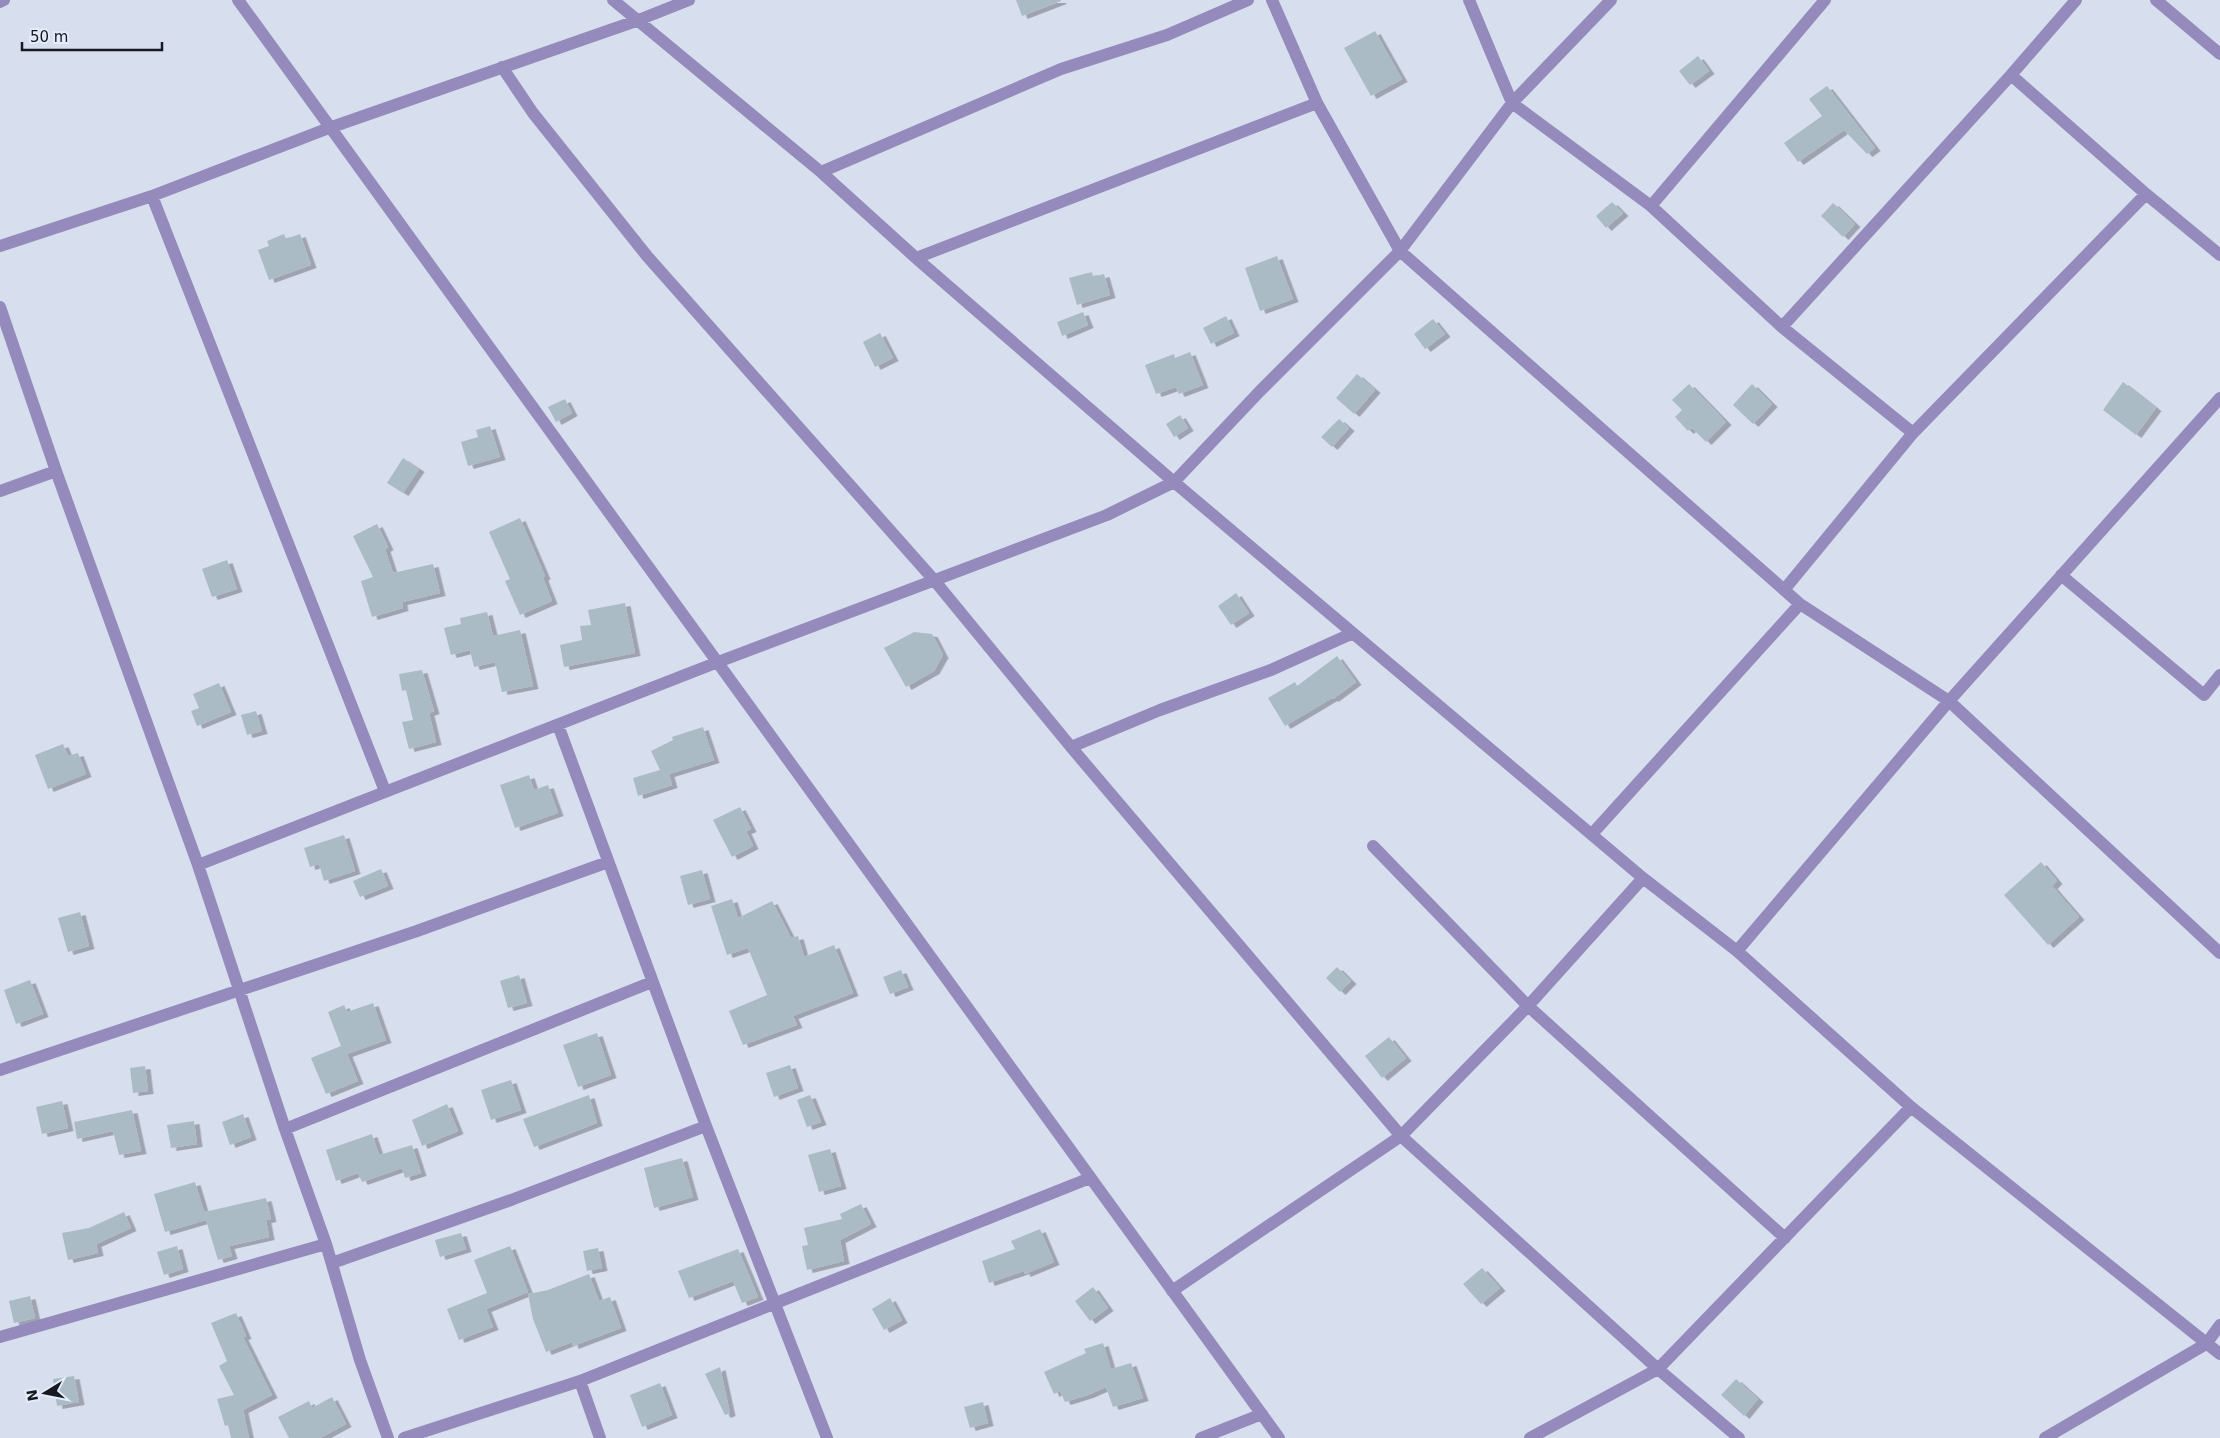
<svg xmlns="http://www.w3.org/2000/svg" width="2220" height="1438" viewBox="0 0 2220 1438" font-family="'DejaVu Sans',sans-serif">
	<style>
		.building { fill: #abbbc6; filter: url(#shadow) }
		.lines { fill: none; stroke-linecap: round; stroke-linejoin: round }
		.minor { stroke: #958abc; stroke-width: 12 }
		.tertiary { stroke: #958abc; stroke-width: 12 }
	</style>
	<defs>
		<filter id="shadow"><feDropShadow dx="5.5" dy="3" stdDeviation="0" flood-color="#0004"/></filter>
	</defs>
	<rect width="100%" height="100%" fill="#d7deee"/>
	<!-- building -->
	<path class="building" d="M1016,0H1061V1L1022,16Z
		M1375,31L1402,79L1371,96L1344,48Z
		M1698,56L1709,71L1690,85L1679,71Z
		M1827,86L1875,148L1867,154L1844,130L1798,162L1784,143L1822,116L1809,99Z
		M1612,202L1623,213L1606,228L1596,216Z
		M1833,203L1855,224L1843,237L1821,216Z
		M284,234L286,239L300,234L311,265L269,280L258,250L269,246L267,241Z
		M1277,256L1293,299L1260,311L1245,268Z
		M1092,272L1093,277L1104,274L1110,295L1077,305L1069,278Z
		M1083,312L1088,325L1062,336L1057,322Z
		M1226,316L1234,333L1211,344L1203,328Z
		M1433,319L1445,334L1425,349L1414,334Z
		M880,333L893,358L875,367L863,342Z
		M1190,352L1203,385L1179,394L1176,387L1156,394L1145,365L1174,354L1175,358Z
		M1357,374L1375,390L1354,414L1336,398Z
		M2123,382L2156,408L2136,435L2103,410Z
		M1689,384L1726,422L1706,442L1692,428L1688,431L1675,417L1682,410L1672,400Z
		M1752,384L1772,404L1753,424L1733,405Z
		M565,399L572,413L556,422L548,407Z
		M1180,415L1188,428L1174,437L1166,424Z
		M1339,419L1349,428L1332,447L1321,437Z
		M490,426L500,457L468,466L461,442L478,437L476,430Z
		M403,458L419,469L403,493L387,483Z
		M520,518L545,576L543,578L552,601L520,615L505,581L510,579L489,532Z
		M377,524L388,547L385,549L393,573L433,564L440,593L402,602L403,608L372,617L361,581L373,577L353,536Z
		M227,560L237,589L212,597L202,569Z
		M1236,593L1249,613L1231,625L1218,606Z
		M625,603L635,653L564,667L560,645L582,640L580,626L591,625L588,610Z
		M487,612L493,636L520,630L533,686L502,692L495,662L474,667L470,650L451,655L444,628L461,624L460,618Z
		M914,632L932,634L943,655L934,671L906,687L884,648Z
		M1337,656L1356,682L1333,699L1332,698L1285,726L1268,698L1295,682L1297,686Z
		M422,670L434,711L429,713L436,742L409,749L402,722L413,720L406,690L402,691L399,674Z
		M219,683L231,712L197,726L191,711L199,708L193,694Z
		M256,711L262,731L247,735L241,715Z
		M703,727L714,760L669,774L672,785L638,796L633,778L660,770L651,751L673,740L672,737Z
		M63,744L68,756L78,753L86,774L48,789L35,755Z
		M529,775L534,790L548,785L558,813L515,828L500,785Z
		M740,807L751,829L746,831L753,846L732,857L713,820Z
		M344,835L355,871L324,881L319,864L310,867L304,848Z
		M2041,862L2057,881L2052,886L2079,917L2048,945L2004,895Z
		M381,869L388,886L360,897L353,881Z
		M702,870L710,899L688,905L680,876Z
		M732,899L738,918L772,901L791,938L798,936L804,957L834,945L853,993L793,1016L797,1025L743,1045L729,1011L767,995L748,948L727,955L711,906Z
		M80,912L89,946L68,952L58,918Z
		M1337,967L1351,981L1340,992L1326,978Z
		M901,970L908,987L890,994L883,977Z
		M519,975L527,1003L508,1008L500,981Z
		M30,980L43,1014L16,1024L4,990Z
		M373,1003L386,1040L347,1054L358,1081L326,1094L311,1058L341,1046L328,1012L344,1005L347,1012Z
		M597,1033L611,1075L578,1087L563,1045Z
		M1389,1037L1406,1058L1382,1078L1365,1056Z
		M790,1065L798,1088L774,1097L766,1073Z
		M145,1066L148,1091L133,1093L130,1068Z
		M511,1080L521,1110L491,1120L481,1090Z
		M589,1095L597,1123L534,1147L523,1119Z
		M810,1095L821,1122L807,1127L797,1100Z
		M62,1101L68,1128L42,1134L36,1107Z
		M447,1104L458,1131L422,1146L412,1120Z
		M132,1110L141,1151L119,1155L113,1131L77,1139L74,1122Z
		M243,1114L251,1137L230,1145L222,1122Z
		M194,1121L197,1144L171,1148L167,1125Z
		M372,1134L379,1155L412,1145L421,1173L405,1178L402,1168L362,1182L358,1173L336,1181L326,1150Z
		M830,1149L841,1186L819,1192L808,1155Z
		M682,1158L693,1197L654,1208L644,1168Z
		M195,1182L204,1212L266,1198L271,1219L266,1220L269,1237L229,1246L232,1256L218,1260L206,1220L165,1232L154,1194Z
		M861,1204L871,1224L840,1240L844,1261L807,1270L802,1246L808,1245L804,1228L842,1219L840,1214Z
		M124,1212L131,1228L96,1244L98,1253L68,1260L62,1233L89,1228Z
		M1040,1229L1054,1262L1025,1274L1024,1271L989,1283L982,1261L1015,1249L1011,1241Z
		M461,1233L466,1249L440,1257L435,1240Z
		M177,1246L183,1269L164,1275L157,1252Z
		M510,1246L528,1292L486,1309L493,1327L459,1340L447,1309L487,1293L474,1260Z
		M598,1248L602,1268L587,1271L583,1251Z
		M738,1249L758,1297L742,1303L733,1281L689,1298L678,1271Z
		M1482,1268L1500,1288L1481,1304L1463,1284Z
		M589,1274L599,1301L610,1297L621,1328L573,1346L572,1342L546,1352L533,1319L528,1294L548,1290Z
		M1093,1287L1108,1308L1090,1321L1075,1301Z
		M30,1296L35,1318L14,1323L9,1301Z
		M890,1298L902,1320L884,1330L872,1309Z
		M236,1313L246,1336L243,1337L272,1395L243,1410L249,1438H231L228,1425L225,1426L217,1399L234,1395L219,1366L227,1361L211,1323Z
		M1103,1343L1111,1369L1131,1363L1143,1398L1113,1407L1106,1387L1088,1395L1065,1402L1060,1391L1054,1394L1044,1372L1086,1353L1084,1349Z
		M720,1367L730,1413L725,1415L705,1374Z
		M74,1376L79,1402L57,1406L53,1379Z
		M1736,1379L1758,1399L1744,1416L1721,1395Z
		M660,1383L672,1415L642,1427L630,1395Z
		M332,1397L346,1424L320,1438H289L278,1417L309,1401L312,1408Z
		M983,1402L988,1423L970,1428L964,1407Z"/>
	<g class="lines">
		<!-- minor -->
		<path class="minor" d="M238,0L1279,1438
			M613,0L821,172L916,258L1174,482L1643,878L1737,951L1911,1107L2220,1354
			M1272,0L1317,103L1400,251L1800,604L1949,701L2220,953
			M1469,0L1512,103L1651,206L1782,327L1913,433
			M2156,0L2220,54
			M0,2L4,0
			M502,67L533,113L647,256L934,580L1071,747L1401,1136L1658,1369L1739,1438
			M2011,75L2146,194L2220,255
			M821,172L1061,69L1167,35L1248,0
			M152,196L385,791
			M1651,206L1825,0
			M0,246L152,196L329,128L636,21L689,0
			M916,258L1317,103
			M0,307L56,471L198,865L285,1129L326,1244L360,1360L388,1438
			M1782,327L2011,75L2076,0
			M0,491L56,471
			M2061,575L2204,695L2220,675
			M1784,590L1913,433L2146,194
			M558,725L706,1126L827,1438
			M1071,747L1160,710L1271,670L1353,633
			M1592,834L1800,604
			M1373,846L1528,1006L1785,1238
			M198,865L718,662L1107,515L1174,482L1260,391L1400,251L1512,103L1611,0
			M1737,951L1949,701L2220,398
			M0,1070L417,931L608,862
			M285,1129L652,982
			M332,1263L511,1200L706,1126
			M1172,1291L1401,1136L1528,1006L1643,878
			M0,1337L326,1244
			M580,1381L600,1438
			M404,1438L580,1381L1090,1178
			M1201,1438L1262,1414
			M1530,1438L1658,1369L1911,1107"/>
		<!-- tertiary -->
		<path class="tertiary" d="M2045,1438L2206,1344L2220,1325"/>
	</g>
	<!-- north arrow -->
	<g transform="translate(45 1393) rotate(260)" stroke="#e4ebfb" stroke-width="4" paint-order="stroke">
	<path d="M0-4L9 19L0 12L-9 19Z" fill="#16191f"/>
	<text y="-8" font-size="14" font-weight="bold" text-anchor="middle" fill="#16191f">N</text>
	</g>
	<!-- scale -->
	<path d="M22 42v8h140v-8" fill="none" stroke="#16191f" stroke-width="2.5"/>
	<text x="30" y="42" font-size="15" fill="#16191f" stroke="#e4ebfb" stroke-width="4" paint-order="stroke">50 m</text>
</svg>
